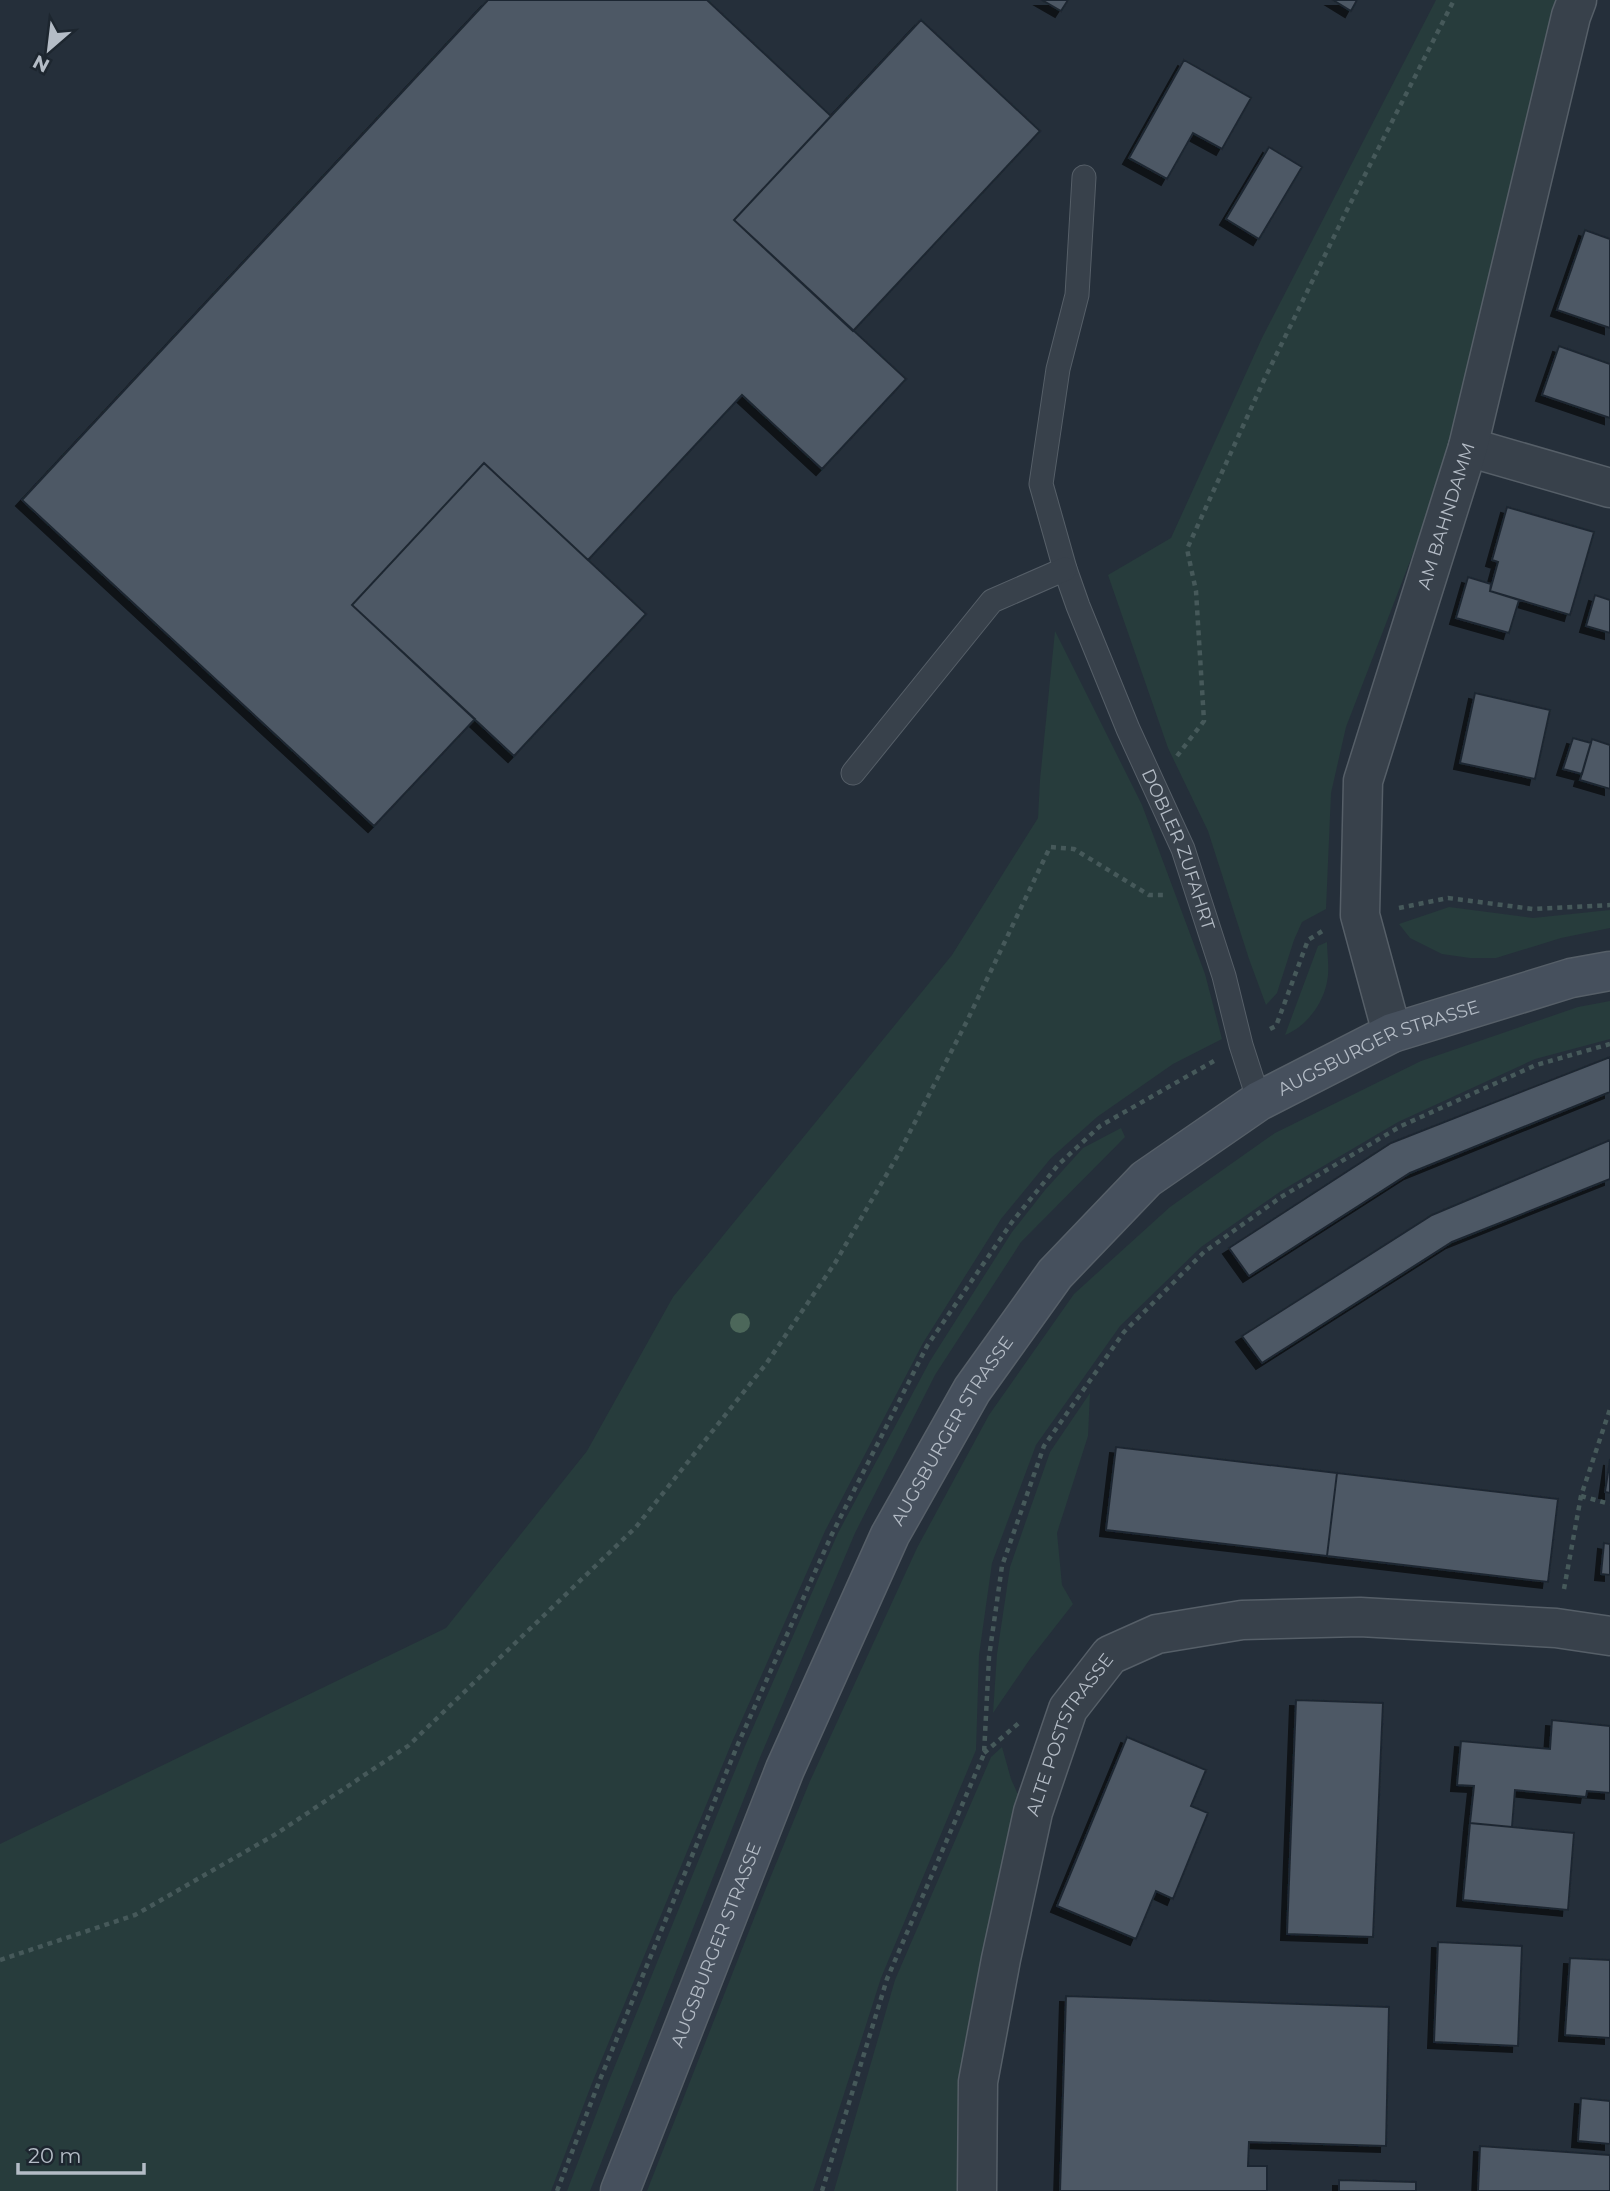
<svg xmlns="http://www.w3.org/2000/svg" width="1610" height="2191" viewBox="0 0 1610 2191" font-family="Montserrat,sans-serif">
	<style>
		.green { fill: #273c3c }
		.building { fill: #4e5865; stroke: #1f2831; stroke-width: 2; filter: url(#shadow) }
		.lines { fill: none; stroke-linecap: round; stroke-linejoin: round }
		.lane-casing { stroke: #565f68; stroke-width: 25 }
		.street-casing { stroke: #565f68; stroke-width: 41 }
		.secondary-casing { stroke: #565f68; stroke-width: 41 }
		.path { stroke: #46595a; stroke-width: 4.5; stroke-dasharray: 5 5; stroke-linecap: butt }
		.lane { stroke: #38414b; stroke-width: 23 }
		.street { stroke: #38414b; stroke-width: 38 }
		.secondary { stroke: #46505d; stroke-width: 38 }
		.tree { fill: #4c675a }
		.labels { text-anchor: middle; dominant-baseline: central; stroke-width: 5; stroke-linejoin: round; paint-order: stroke }
		.street-label { font-size: 18px; fill: #b4bcc6; stroke: #1d262f }
	</style>
	<defs>
		<filter id="shadow"><feDropShadow dx="-6" dy="6" stdDeviation="0" flood-color="#0009"/></filter>
	</defs>
	<rect width="100%" height="100%" fill="#252f3a"/>
	<!-- green -->
	<path class="green" d="M1436,0H1561L1456,442L1346,727L1331,793L1326,909L1302,922L1294,940L1277,993L1266,1005L1249,959L1208,831L1168,748L1108,575L1171,538L1262,338Z
		M1055,631L1142,805L1205,974L1222,1039L1173,1064L1097,1117L1051,1158L1001,1219L923,1343L825,1531L732,1742L592,2083L551,2191H0V1844L446,1628L587,1451L673,1297L952,955L1038,818L1040,780Z
		M1449,907L1533,918L1610,910V928L1561,938L1496,958H1470L1442,954L1410,938L1399,924Z
		M1327,942C1327,952 1329,964 1328,975C1326,1000 1308,1026 1285,1035L1318,946Z
		M1610,1001V1039L1535,1059L1398,1122L1281,1191L1201,1247L1120,1326L1036,1445L992,1563L979,1655L976,1750L881,1978L813,2191H647L766,1888L810,1781L917,1548L989,1415L1074,1294L1170,1207L1275,1133L1421,1061L1578,1007Z
		M1121,1128L1125,1137L1021,1242L935,1375L855,1533L761,1755L590,2191H567L608,2083L745,1746L838,1533L930,1361L1012,1232L1045,1190L1083,1148Z
		M1090,1393L1088,1436L1057,1533L1062,1585L1073,1604L1030,1659L993,1713L997,1654L1010,1567L1050,1452Z
		M1002,1747L1011,1779L1025,1810L961,2191H834L895,1980L991,1757Z"/>
	<!-- building -->
	<path class="building" d="M488,0H707L831,116L734,220L906,379L822,469L742,395L588,560L484,463L352,605L475,719L374,826L22,500Z
		M1042,0H1068L1061,11Z
		M1333,0H1357L1351,11Z
		M921,20L1040,131L853,331L734,220Z
		M1184,60L1251,98L1222,149L1193,133L1167,179L1129,158Z
		M1269,147L1302,167L1259,239L1226,219Z
		M1585,230L1610,239V328L1557,310Z
		M1559,346L1610,364V418L1542,395Z
		M484,463L646,614L514,756L352,605Z
		M1507,507L1594,532L1570,615L1490,591L1498,562L1492,560Z
		M1468,577L1491,584L1490,591L1519,600L1509,633L1456,618Z
		M1595,595L1610,600V633L1586,626Z
		M1475,693L1550,710L1535,779L1460,763Z
		M1573,738L1591,743L1582,774L1563,769Z
		M1592,739L1610,745V789L1580,780Z
		M1610,1057V1092L1410,1173L1249,1276L1229,1248L1391,1143Z
		M1610,1140V1179L1452,1242L1262,1363L1242,1336L1432,1215Z
		M1116,1447L1337,1473L1327,1556L1106,1530Z
		M1610,1459V1493L1605,1492Z
		M1337,1473L1558,1499L1548,1582L1327,1556Z
		M1604,1543L1610,1544V1575L1601,1574Z
		M1296,1700L1383,1703L1373,1937L1287,1934Z
		M1552,1720L1610,1726V1793L1587,1791L1586,1797L1515,1790L1512,1827L1470,1823L1474,1786L1457,1785L1461,1741L1550,1749Z
		M1127,1737L1206,1770L1191,1806L1208,1813L1173,1899L1156,1891L1136,1939L1057,1906Z
		M1470,1823L1574,1833L1568,1910L1463,1900Z
		M1438,1942L1522,1946L1518,2046L1434,2042Z
		M1570,1958L1610,1960V2038L1565,2035Z
		M1066,1996L1389,2007L1386,2146L1249,2142L1248,2166H1267V2191H1060Z
		M1581,2098L1610,2101V2144L1578,2141Z
		M1480,2146L1610,2155V2191H1478Z
		M1339,2180L1416,2182V2191H1339Z"/>
	<g class="lines">
		<!-- lane casing -->
		<g class="lane-casing">
			<g id="lane">
				<path id="s1" d="M1084,177L1077,295L1058,369L1041,484L1065,569L1078,606L1128,729L1183,849L1224,976L1241,1045L1259,1101"/>
				<path d="M853,773L992,601L1065,569"/>
			</g>
		</g>
		<!-- street casing -->
		<g class="street-casing">
			<g id="street">
				<path d="M1468,447L1610,488"/>
				<path id="s2" d="M1392,1033L1360,915L1363,781L1468,447L1571,16L1577,0"/>
				<path id="s3" d="M977,2191L978,2082L1001,1959L1033,1812L1068,1709L1110,1655L1157,1634L1242,1620L1360,1617L1556,1628L1610,1636"/>
			</g>
		</g>
		<!-- secondary casing -->
		<g class="secondary-casing">
			<g id="secondary">
				<path id="s4" d="M620,2191L785,1769L890,1535L972,1390L1055,1274L1146,1179L1259,1101L1392,1033L1571,978L1610,971"/>
			</g>
		</g>
		<!-- path -->
		<path class="path" d="M1177,756L1204,721L1196,591L1187,549L1264,380L1347,210L1454,0
			M1399,908L1448,898L1533,909L1610,905
			M1270,1029L1276,1026L1308,940L1324,930
			M1581,1496L1610,1504
			M1564,1589L1581,1496L1610,1409
			M984,1753L1020,1722
			M0,1960L135,1915L276,1834L408,1746L636,1527L766,1364L835,1263L898,1155L967,1021L1050,847L1074,849L1149,895H1165
			M557,2191L599,2082L738,1744L832,1534L927,1346L1012,1222L1058,1165L1100,1126L1214,1061
			M822,2191L887,1979L984,1754L989,1657L1002,1566L1044,1446L1124,1332L1204,1252L1281,1197L1401,1126L1536,1065L1610,1044"/>
		<!-- lane -->
		<use href="#lane" class="lane"/>
		<!-- street -->
		<use href="#street" class="street"/>
		<!-- secondary -->
		<use href="#secondary" class="secondary"/>
	</g>
	<!-- trees -->
	<circle class="tree" cx="740" cy="1323" r="10"/>
	<g class="labels">
		<!-- street labels -->
		<g class="street-label">
			<text stroke="none"><textPath href="#s2" startOffset="534">AM BAHNDAMM</textPath></text>
			<text stroke="none"><textPath href="#s1" startOffset="702">DOBLER ZUFAHRT</textPath></text>
			<text stroke="none"><textPath href="#s4" startOffset="1419">AUGSBURGER STRASSE</textPath></text>
			<text stroke="none"><textPath href="#s4" startOffset="831">AUGSBURGER STRASSE</textPath></text>
			<text stroke="none"><textPath href="#s3" startOffset="471">ALTE POSTSTRASSE</textPath></text>
			<text stroke="none"><textPath href="#s4" startOffset="264">AUGSBURGER STRASSE</textPath></text>
		</g>
	</g>
	<!-- north arrow -->
	<g transform="translate(49 49) rotate(208)" stroke="#1d262f" stroke-width="5" paint-order="stroke">
	<path d="M0-5L12 26L0 18L-12 26Z" fill="#b4bcc6"/>
	<text y="-10" font-size="19" font-weight="bold" text-anchor="middle" fill="#b4bcc6">N</text>
	</g>
	<!-- scale -->
	<path d="M18 2163v10h126v-10" fill="none" stroke="#b4bcc6" stroke-width="3.5"/>
	<text x="28" y="2163" font-size="21" fill="#b4bcc6" stroke="#1d262f" stroke-width="5" paint-order="stroke">20 m</text>
</svg>
